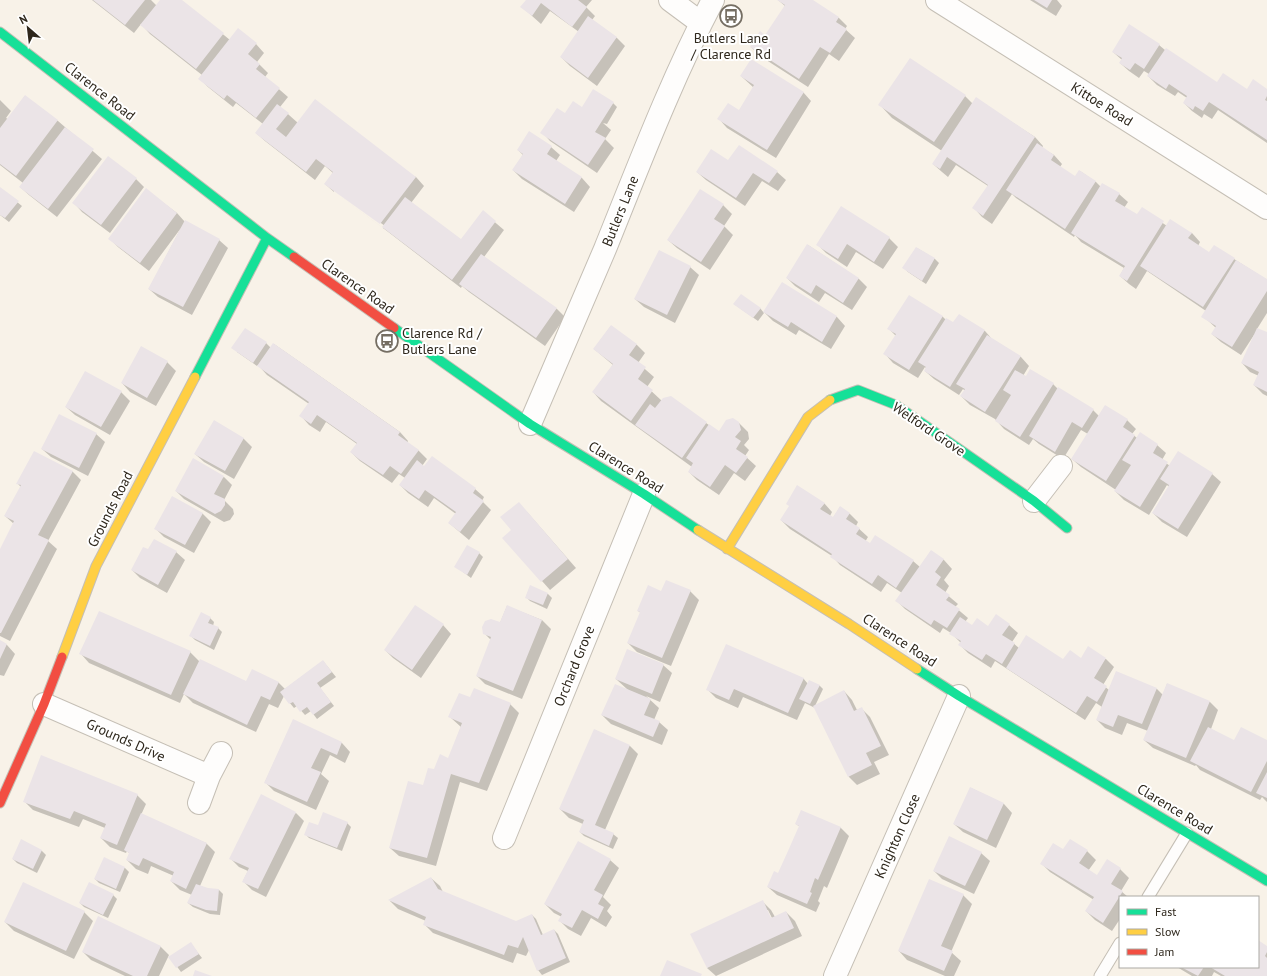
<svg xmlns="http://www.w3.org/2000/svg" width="1267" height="976" viewBox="0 0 1267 976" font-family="'PT Sans',sans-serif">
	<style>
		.shadow { fill: #0003; fill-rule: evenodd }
		.building { fill: #ebe4e7 }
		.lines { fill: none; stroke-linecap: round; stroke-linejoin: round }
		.lane-casing { stroke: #c5bfb5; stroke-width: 13 }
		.street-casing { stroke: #c5bfb5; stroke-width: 24 }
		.fast-casing { stroke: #c5bfb5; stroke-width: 11 }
		.slow-casing { stroke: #c5bfb5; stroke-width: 11 }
		.jam-casing { stroke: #c5bfb5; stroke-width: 11 }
		.lane { stroke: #fefdfc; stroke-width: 11 }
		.street { stroke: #fefdfc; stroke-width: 22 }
		.fast { stroke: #16e098; stroke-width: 9 }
		.slow { stroke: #ffcf43; stroke-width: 9 }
		.jam { stroke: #f24e42; stroke-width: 9 }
		.labels { text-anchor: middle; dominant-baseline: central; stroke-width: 4; stroke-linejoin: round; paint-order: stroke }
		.poi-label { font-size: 14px; fill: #2e271c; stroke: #fff }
		.street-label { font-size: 14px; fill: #2e271c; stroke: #fff }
	</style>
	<rect width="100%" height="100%" fill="#f8f2e8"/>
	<!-- shadow -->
	<path class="shadow" d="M92,0H151L157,6L162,0H181L230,40L256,44L264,53L257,62L268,73L265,77L288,97L280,107L298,123L416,177L424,186L411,203L461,240L483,212L504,230L484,257L557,309L565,317L545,346L469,292L462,286L461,288L387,231L334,192L383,228L385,226L334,189V192L325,184L333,173L325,166L315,180L265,141L256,133L263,124L236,103L233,107L208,87L200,79L202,75L150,34L141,24L134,33Z
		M527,0H592L586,7L595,16L592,20L617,38L625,46L597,86L570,66L561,57L579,32L550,11L541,24L522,7Z
		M778,0H811L839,18L847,26L845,29L855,38L839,61L829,54L808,87L760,56L751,47L766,37L785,6Z
		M1030,0H1057L1062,6L1056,16Z
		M1129,26L1159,45L1165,50L1217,83L1247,90H1267V143L1218,110L1212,119L1204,114L1202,118L1192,111L1184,103L1187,98L1178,92L1175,96L1157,85L1148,76L1149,74L1144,71L1139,78L1129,71L1120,63L1122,60L1113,52Z
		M741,76L803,92L811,101L776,158L727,128L719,119L739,111L754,88Z
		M25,96L58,121L102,159L57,217L29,195L20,187L23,183L0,165V100L11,111L6,118L8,119Z
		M965,96L973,104L976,99L1035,137L1043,146L1042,148L1054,155L1062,164L1060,167L1075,177L1080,171L1096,182L1101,187L1119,194L1128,202L1124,208L1138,216L1142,209L1167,226L1192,233L1200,242L1198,246L1209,253L1234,259L1267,280V313L1257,329L1267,333V396L1263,394L1254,385L1259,376L1250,372L1242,363L1255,336L1254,335L1241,355L1221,342L1212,334L1216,328L1203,316L1206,311L1147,271L1136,289L1129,284L1120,276L1124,268L1081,242L1075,235L1074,237L1016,198L1012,194L992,224L982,217L974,208L988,186L956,165L948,177L942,172L933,164L942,151L892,118L880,105Z
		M613,103L617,107L607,124L603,123L611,130L605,139L614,148L597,173L550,141L542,132L565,114L586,111Z
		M551,147L560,155L556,161L582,178L590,187L574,212L522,179L513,170L523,155L518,150Z
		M728,162L777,172L786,180L778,191L762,181L745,206L706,180L697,172Z
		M136,179L144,187L110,233L82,212L74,203Z
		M0,188L22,206L9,222L0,215Z
		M146,190L177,213L185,222L219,240L228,248L192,315L158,297L149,289L181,228L149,271L118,247L110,239Z
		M723,205L732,214L724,226L733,235L710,270L677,248L668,240Z
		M889,238L898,247L883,269L856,252L847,267L826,253L818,245Z
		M808,245L859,279L867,287L852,310L825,293L819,302L795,286L787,278Z
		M917,248L935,259L939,263L926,284L908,272L904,268Z
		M690,267L699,275L675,323L644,307L635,299Z
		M782,284L837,317L845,326L831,349L799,330L796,335L773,321L764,312Z
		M734,304L760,308L764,313L758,321Z
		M959,315L985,331L992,339L1021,357L1029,366L1023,376L1053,384L1058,389L1093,410L1099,416L1105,407L1127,420L1136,429L1132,434L1137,438L1157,445L1166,453L1162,460L1170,466L1212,474L1221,482L1187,537L1162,522L1153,513L1169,487L1167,485L1149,515L1124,500L1115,491L1116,490L1081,467L1072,459L1088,434L1081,430L1063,459L1039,444L1033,439L1029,445L1004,429L995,419L970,405L961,396L965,391L963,389L959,395L934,379L925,371L927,369L925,367L918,378L893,363L885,354L896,336L889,329L942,316L946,320L954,324Z
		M611,326L637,345L645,353L638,363L654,377L647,387L662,401L706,423L719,432L739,423L748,432L749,439L744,445L749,450L745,456L756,466L745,481L734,473L719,495L697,480L689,472L692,467L601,401L593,392L613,365L594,349Z
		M266,343L271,348L274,344L400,432L408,441L407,443L418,450L427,459L422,466L475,489L484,497L482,501L491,510L469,540L449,523L456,514L434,498L428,507L408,493L400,485L405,478L399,474L392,483L360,461L351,452L357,444L326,422L320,432L309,425L301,416L309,404L267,375L258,365L257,366L237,352Z
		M142,348L167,362L176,371L156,406L130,392L122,383Z
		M121,392L130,401L110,435L75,415L66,407Z
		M96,434L105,442L88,476L51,457L42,449Z
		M243,438L252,447L234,479L204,462L195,454Z
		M72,471L81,480L48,541L57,549L10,641L0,636V551L14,524L5,516L21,487L18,484Z
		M224,477L232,485L224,500L233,509L234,514L230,520L224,522L184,499L176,491Z
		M824,503L832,512L830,516L833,518L840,507L850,514L858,522L856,526L868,537L865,542L913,561L920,567L931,551L944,560L952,569L944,580L949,586L945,593L958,604L955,607L968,618L965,622L973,627H989L1009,625L1018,633L1012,642L1019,648L1064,661L1106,659L1114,667L1103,685L1109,690L1116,673L1157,689L1163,695L1167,684L1210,702L1218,710L1211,729L1235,742H1267V802L1262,797L1260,800L1200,770L1196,765L1195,766L1153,748L1144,740L1148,731L1127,723L1122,735L1105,728L1097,720L1102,707L1096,703L1085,720L995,661L991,668L968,653L960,645L961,643L951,633L943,628L940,633L905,609L897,601L902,593L887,583L881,592L840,565L832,556L790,529L781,520Z
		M527,512L576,568L550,590L542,581L513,530Z
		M202,513L211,522L194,553L164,537L155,528Z
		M148,551L176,552L185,560L167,593L140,578L132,570Z
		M479,553L483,557L471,578L455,566Z
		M530,587L548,594L552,598L547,609L530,601L526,597Z
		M690,591L699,600L671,666L637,652L628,643L641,613L638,611L662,592Z
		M507,606L542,620L551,629L522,699L485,684L477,676L491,640L484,633L500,623Z
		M210,618L214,622L213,626L218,628L222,632L214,650L195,640L191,636Z
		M443,625L451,634L421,678L393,658L385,650Z
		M0,641L7,645L15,654L4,676L0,675Z
		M190,652L200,662L247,682H278L285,689L323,661L336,677L320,688L334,706L317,719L311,711L305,715L297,706L294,708L284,696L278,708L269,704L256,732L193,703L184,694L180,703L89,663L81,654Z
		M663,665L672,673L660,702L646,696L659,708L654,720L659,722L668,730L662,745L611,724L602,715L628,690L616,679Z
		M803,678L808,684L819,685L823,689L815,706L844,691L852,700L857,710L861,708L870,717L889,755L874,762L880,774L857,785L849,777L815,708L805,703L797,720L743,697L738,708L716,698L707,689Z
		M470,698L510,704L519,713L487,791L460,782L436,866L399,856L390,848L424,787L435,770L449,759L461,727L450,717Z
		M293,721L342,743L350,752L345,763L330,755L321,774L329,781L316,810L274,791L265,782Z
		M595,730L630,746L638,754L605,830L613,834L618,838L613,849L584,836L580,832L583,824L569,818L560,809Z
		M971,788L1004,804L1012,813L996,848L963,832L954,824Z
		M137,795L146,804L141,815L206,843L215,852L200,886L208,889L219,890L223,894L220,915L210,914L193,907L188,903L192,895L180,890L171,881L174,876L151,866L148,874L136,869L127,860L130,854L127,851L126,853L110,847L101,838L105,828L83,819L79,827L33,810L24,801Z
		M296,813L304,821L266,897L252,890L243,881L248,871L239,867L230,858Z
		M347,823L351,827L342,851L309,838L305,834L318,826Z
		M796,824L840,827L849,836L827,888L824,886L818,901L820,903L816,912L777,895L768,887L779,874L800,827Z
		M22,841L42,851L46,855L37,873L17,863L13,859Z
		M1063,850L1087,851L1096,860L1088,871L1097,876L1120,869L1129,878L1121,891L1128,897H1120V919L1112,931L1095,920L1086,911L1094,900L1050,872L1042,864Z
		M981,853L990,861L974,894L942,879L934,871Z
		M104,859L125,868L129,872L120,892L99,883L95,879Z
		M610,860L619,868L603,897L611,905L607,911L612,917L606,927L591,918L581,936L568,929L560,921L562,917L554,913L545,904Z
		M431,878L440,886L443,892L516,922L532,915L536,919L543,935L554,930L558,934L570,962L542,975L538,970L529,950L526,956L517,953L513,963L433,933L424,924L426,921L398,909L390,901Z
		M113,895L117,899L108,918L84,907L80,903Z
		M963,895L972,904L951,952L961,961L954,976H945L907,960L899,951Z
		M762,901L771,910L775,917L786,912L795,921L802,936L716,976L707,968ZM766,910H768L774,922L772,923Z
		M84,912L93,921L74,959L14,931L5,922Z
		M1258,941L1267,947V976H1221L1214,972L1212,976H1192L1177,967H1258Z
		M191,944L202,958L181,972L170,957Z
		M160,946L169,955L159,976H125L91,960L83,952Z"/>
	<!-- building -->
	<path class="building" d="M93,0H145L125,25Z
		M160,0H182L224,33L196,69L140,25Z
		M526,0H578L587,7L572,27L541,3L532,16L520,7Z
		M777,0H813L839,17L836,22L847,29L830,53L820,47L799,79L750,47L760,31L765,35L785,5Z
		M1034,0H1052L1047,8Z
		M588,16L617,37L588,78L560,57Z
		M1129,24L1160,44L1144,69L1135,63L1130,70L1119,63L1122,58L1112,52Z
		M238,28L257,43L248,54L260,64L256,69L280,88L256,118L227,95L224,99L198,79Z
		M1166,48L1217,82L1223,73L1247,89L1253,79L1267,89V96L1265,100L1267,101V140L1209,102L1203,111L1195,106L1193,110L1183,103L1187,96L1169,84L1166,89L1147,76Z
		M910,58L966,95L934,142L878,105Z
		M751,59L804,92L767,150L717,119L728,103L739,110L754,85L740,76Z
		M593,89L614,102L595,132L606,138L588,165L540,133L557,108L565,113L573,101L582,107Z
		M25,95L58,120L16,176L0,164V128Z
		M976,97L1035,137L983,216L972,208L988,185L947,157L940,169L932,164Z
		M315,99L416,177L380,224L324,184L333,172L316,159L306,172L255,133L277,104L289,113L276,129L286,137Z
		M65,127L94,149L48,209L19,187Z
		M529,131L552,146L547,154L582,177L565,204L512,170L523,154L517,150Z
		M1037,143L1054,155L1051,160L1075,176L1079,170L1096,181L1065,229L1006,190Z
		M739,145L778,171L769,183L753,173L736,198L696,172L711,149L728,160Z
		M108,156L137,178L101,225L72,203Z
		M1102,183L1120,193L1115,201L1137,214L1142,207L1164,221L1127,281L1119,276L1125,266L1071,233Z
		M0,187L19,201L5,218L0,215Z
		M146,188L177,213L140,263L108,239Z
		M700,189L724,204L714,219L725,226L701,262L667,240Z
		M405,197L461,239L483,210L496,221L452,280L382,227Z
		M841,206L890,237L874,262L847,244L838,259L816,245Z
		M1170,219L1192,233L1188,238L1209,252L1214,245L1235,258L1203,307L1140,266Z
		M185,220L220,239L183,307L148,289Z
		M807,244L859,278L843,303L816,285L811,294L786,278Z
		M916,247L935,258L922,281L902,268Z
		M659,250L691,266L667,315L634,299Z
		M481,254L557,308L536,338L459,284Z
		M1236,260L1267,279V291L1232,347L1211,334L1216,326L1201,317Z
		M782,282L837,316L822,342L791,322L788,327L763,312Z
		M741,294L761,308L753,318L733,304Z
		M909,295L943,316L909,370L883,354L896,334L887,329Z
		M959,314L985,330L950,387L924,371L926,367L918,362L946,318L953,322Z
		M611,325L637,344L629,355L646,367L638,379L653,390L631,421L592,392L613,364L593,349Z
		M245,328L267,342L253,363L231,348Z
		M1257,328L1267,332V392L1253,385L1259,372L1241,363Z
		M987,335L1021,356L985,412L960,396L965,389L956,384Z
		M273,343L400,432L398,435L419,450L401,474L390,466L383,475L360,460L350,452L357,443L317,415L311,424L299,416L309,402L257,366Z
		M141,346L168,361L147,398L121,383Z
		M1030,369L1054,383L1020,437L995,421L1011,395L1003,390L1015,370L1026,376Z
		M85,371L122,391L101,427L65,407Z
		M1058,387L1094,409L1082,428L1072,422L1055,452L1029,436Z
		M671,396L707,422L682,458L635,425L650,404L655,408L663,398Z
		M1105,405L1128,419L1123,427L1135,435L1106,481L1071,459Z
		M59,414L97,433L79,468L41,449Z
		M733,418L739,422L741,430L735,437L741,441L736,449L748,457L736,473L725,465L710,487L688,472L693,463L686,458L709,424L719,431L726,420Z
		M214,420L244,438L225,471L194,454Z
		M1140,432L1158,444L1153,453L1168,462L1140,507L1114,491L1131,465L1122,460Z
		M34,451L73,471L38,535L49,540L1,633H0V549L14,521L4,516L21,485L16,484Z
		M1178,451L1213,473L1178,529L1152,513L1169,485L1160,479Z
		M432,456L476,488L473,493L484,501L460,532L448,523L456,512L425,490L419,499L399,485L417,460L424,466Z
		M193,458L224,476L214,494L225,499V505L221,511L215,514L175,491Z
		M797,485L825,503L820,509L833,517L840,506L850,513L846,519L860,528L856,534L870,543L875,535L914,560L896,588L878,575L872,584L830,557L832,554L780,520L789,506L786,504Z
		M172,496L203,513L185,545L154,529Z
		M519,502L568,559L541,582L502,538L511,530L500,517Z
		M154,539L177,551L158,585L131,570L143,547L148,549Z
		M467,545L480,552L467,575L454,567Z
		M931,550L944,559L935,572L941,577L936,585L950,595L946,600L960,609L947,628L934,620L931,625L895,601Z
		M666,580L691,590L662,658L627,643L640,612L637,611L648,585L661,591Z
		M530,585L548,593L543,605L525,598Z
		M415,605L444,624L412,670L384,650Z
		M507,605L542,620L513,691L476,676L491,637L483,634L482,627L485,621L491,619L500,622Z
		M99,611L191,651L171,695L79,654Z
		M201,612L211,617L208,623L219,627L210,646L189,636Z
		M996,614L1010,624L1002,635L1015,643L1002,664L986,654L982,660L958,645L961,641L949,634L960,617L972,625L977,618L988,626Z
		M1026,635L1063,659L1070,650L1081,658L1088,646L1106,658L1094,678L1107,686L1097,702L1087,696L1076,713L1006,668Z
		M0,640L7,644L0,659Z
		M726,644L804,678L788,713L734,689L729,700L706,690Z
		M627,649L664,664L652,694L615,679Z
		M200,659L246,681L252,669L279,682L270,700L261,696L247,725L183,694Z
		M323,660L332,672L317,683L331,702L313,715L307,707L300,712L293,702L289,704L280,692Z
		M1116,671L1157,688L1142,724L1118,715L1113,727L1096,720Z
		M809,680L820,685L810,704L799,699Z
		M1167,683L1210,701L1186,758L1143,740Z
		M615,684L651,699L644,715L660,721L653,737L601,715Z
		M474,688L511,703L479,783L451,774L427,858L389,848L408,781L423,785L428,768L434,769L440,754L448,758L462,723L448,717L459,693L470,697Z
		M844,690L854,711L862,707L881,746L866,753L872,765L848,777L813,706Z
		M293,719L342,742L337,755L321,748L311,768L321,772L307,802L264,783Z
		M1208,727L1234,740L1241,727L1267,740V761L1251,792L1190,761Z
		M594,729L630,745L595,825L614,833L609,846L579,832L584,820L559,809Z
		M41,755L138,794L117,845L100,838L106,824L74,811L70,819L23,802Z
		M1267,772V798L1256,793Z
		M970,787L1004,803L987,840L953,824Z
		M261,794L296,812L258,889L242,882L249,868L229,859Z
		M801,810L841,827L818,880L815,878L810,892L812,893L807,904L767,887L774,871L778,873L788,851L799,826L795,824Z
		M323,812L348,822L337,848L304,835L309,822L318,825Z
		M141,813L207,843L186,889L170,881L174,872L143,858L139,866L126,860L129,853L124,850Z
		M949,836L982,852L965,886L933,871Z
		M21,839L42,850L33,869L12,859Z
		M1070,839L1088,850L1079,863L1097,875L1107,859L1121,868L1111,884L1123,891L1103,923L1085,911L1094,897L1040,864L1053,843L1063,849Z
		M578,841L611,859L594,890L603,895L598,904L604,907L598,919L582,910L572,928L558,921L562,914L544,904Z
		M104,857L125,867L116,889L94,879Z
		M431,877L438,889L516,921L532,914L541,935L554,929L566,958L537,971L523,937L518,948L508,945L504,955L423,925L426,917L388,900Z
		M929,879L964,894L941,946L953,951L944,971L898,951Z
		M23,882L85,911L66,951L4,922Z
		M89,882L114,894L103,915L79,903Z
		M196,884L208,888L219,889L217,911L206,910L187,903Z
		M763,900L771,918L786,911L794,928L707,968L690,934Z
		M98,916L161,946L147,976H133L82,952Z
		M1258,940L1267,946V952L1265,956L1267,958V976H1225L1210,967H1258Z
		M191,942L199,954L176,968L168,957Z
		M667,960L702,974L701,976H660Z
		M1181,967H1204L1198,976Z
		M195,970L212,976H193Z"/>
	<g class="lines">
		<!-- lane casing -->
		<g class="lane-casing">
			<path id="lane" d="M1148,897L1187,833
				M1100,976L1120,943"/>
		</g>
		<!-- street casing -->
		<g class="street-casing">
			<path id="street" d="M670,0L701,23
				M937,0L1267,208
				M530,424C555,366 580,308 605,249C639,165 671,80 713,0
				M1034,501L1061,466
				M44,704L209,776
				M199,803L209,776L221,753
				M504,838L644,494
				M835,976L959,696"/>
		</g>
		<!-- fast casing -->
		<g class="fast-casing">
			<path id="fast" d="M0,32L267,238L294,257
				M394,328L530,424L644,494L698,530
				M195,377L267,238
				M830,400L858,390L896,405L1034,501L1067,528
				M917,669L959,696L1267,881"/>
		</g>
		<!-- slow casing -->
		<g class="slow-casing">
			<path id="slow" d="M698,530L849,624L917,669
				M727,549L808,417L830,400
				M62,657L96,566L195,377"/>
		</g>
		<!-- jam casing -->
		<g class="jam-casing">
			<path id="jam" d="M294,257L394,328
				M0,803L44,704L62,657"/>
		</g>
		<!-- lane -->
		<use href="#lane" class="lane"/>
		<!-- street -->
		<use href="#street" class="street"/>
		<!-- fast -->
		<use href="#fast" class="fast"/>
		<!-- slow -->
		<use href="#slow" class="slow"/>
		<!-- jam -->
		<use href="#jam" class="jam"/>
	</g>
	<!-- icons -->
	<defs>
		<g id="bus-ring" transform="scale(1.15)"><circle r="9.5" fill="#fff" stroke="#756e63" stroke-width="1.5"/><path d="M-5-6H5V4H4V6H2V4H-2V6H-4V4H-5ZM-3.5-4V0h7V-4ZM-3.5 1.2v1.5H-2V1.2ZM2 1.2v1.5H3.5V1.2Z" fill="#756e63"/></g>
	</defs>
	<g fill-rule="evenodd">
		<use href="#bus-ring" x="731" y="16"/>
		<use href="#bus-ring" x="387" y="341"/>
	</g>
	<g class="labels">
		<!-- poi labels -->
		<g class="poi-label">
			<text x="731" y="38">Butlers Lane<tspan x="731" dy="16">/ Clarence Rd</tspan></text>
			<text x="402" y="333" text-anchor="start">Clarence Rd /<tspan x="402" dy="16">Butlers Lane</tspan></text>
		</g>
		<!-- street labels -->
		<g class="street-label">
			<text transform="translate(100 91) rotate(38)">Clarence Road</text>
			<text transform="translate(1102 104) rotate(32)">Kittoe Road</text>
			<text transform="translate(620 211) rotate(-68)">Butlers Lane</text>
			<text transform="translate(358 286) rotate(35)">Clarence Road</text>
			<text transform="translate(929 429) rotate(34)">Welford Grove</text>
			<text transform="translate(626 467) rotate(32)">Clarence Road</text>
			<text transform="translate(110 509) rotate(-63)">Grounds Road</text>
			<text transform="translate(900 640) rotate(33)">Clarence Road</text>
			<text transform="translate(574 666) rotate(-68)">Orchard Grove</text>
			<text transform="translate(126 740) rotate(24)">Grounds Drive</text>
			<text transform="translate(1175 809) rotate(31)">Clarence Road</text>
			<text transform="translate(897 836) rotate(-66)">Knighton Close</text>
		</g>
	</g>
	<!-- legend -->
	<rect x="1119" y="896" width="140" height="72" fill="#ffffff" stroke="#aba9a4"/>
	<rect x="1127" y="909" width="20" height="6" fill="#16e098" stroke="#aba9a4"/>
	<text x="1155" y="916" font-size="12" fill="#2e271c">Fast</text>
	<rect x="1127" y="929" width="20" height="6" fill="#ffcf43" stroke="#aba9a4"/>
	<text x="1155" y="936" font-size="12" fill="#2e271c">Slow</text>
	<rect x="1127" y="949" width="20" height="6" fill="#f24e42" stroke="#aba9a4"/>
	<text x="1155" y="956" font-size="12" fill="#2e271c">Jam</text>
	<!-- north arrow -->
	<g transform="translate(28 28) rotate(332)" stroke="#ffffff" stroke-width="3" paint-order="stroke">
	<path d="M0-3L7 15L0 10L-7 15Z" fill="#2e271c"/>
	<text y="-6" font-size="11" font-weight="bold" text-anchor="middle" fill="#2e271c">N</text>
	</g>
</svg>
